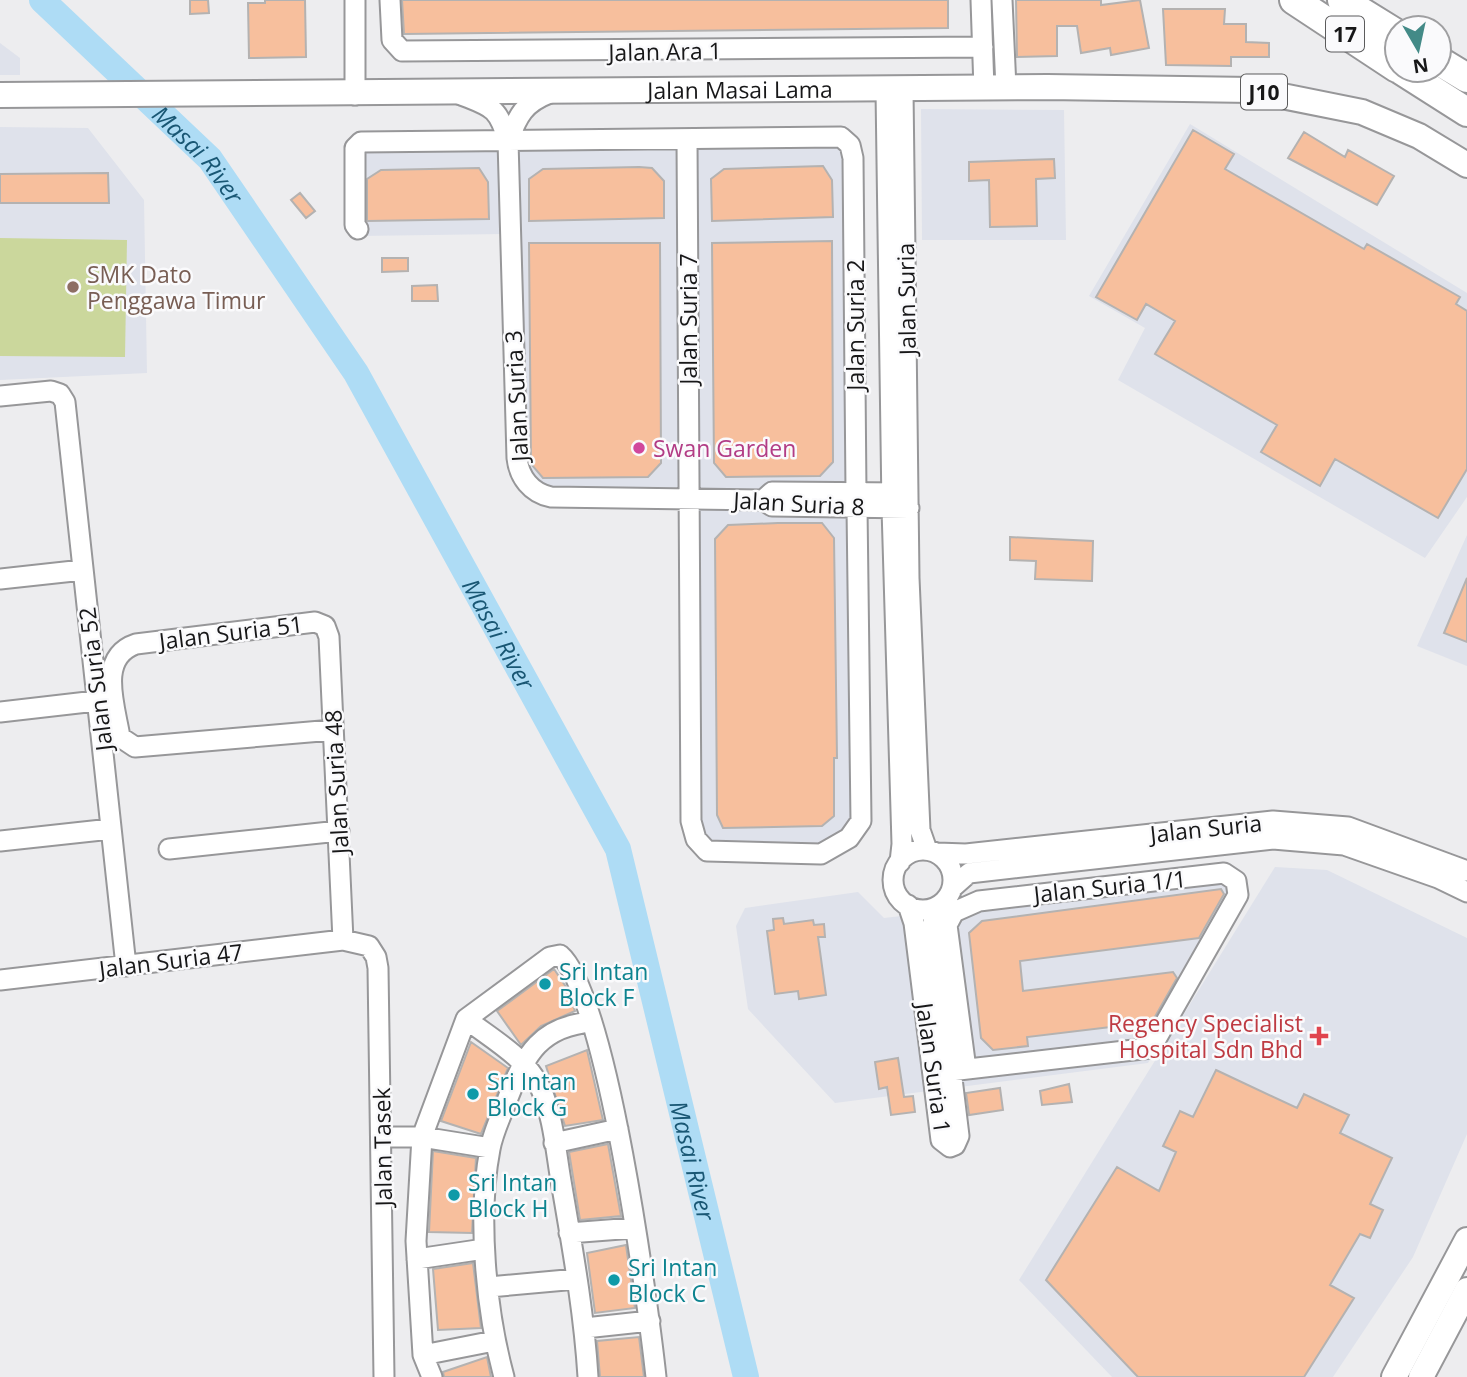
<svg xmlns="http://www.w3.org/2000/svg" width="1467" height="1377" viewBox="0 0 1467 1377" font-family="'Open Sans',sans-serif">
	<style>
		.built { fill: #dfe2eb }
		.green { fill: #cbd79c }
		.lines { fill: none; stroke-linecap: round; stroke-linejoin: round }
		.river { stroke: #aedcf5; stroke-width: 26 }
		.building { fill: #f7bf9d; stroke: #b4b2b1; stroke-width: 2 }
		.minor-casing { stroke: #979799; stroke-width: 23 }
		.major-casing { stroke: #979799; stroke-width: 28 }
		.highway-casing { stroke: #979799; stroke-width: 32 }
		.minor { stroke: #fff; stroke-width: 19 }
		.major { stroke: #fff; stroke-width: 24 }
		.highway { stroke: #fff; stroke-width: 28 }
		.education-dot { fill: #8d6e63; stroke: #fafafc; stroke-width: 2.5 }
		.hotel-dot { fill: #d1479c; stroke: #fafafc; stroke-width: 2.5 }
		.culture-dot { fill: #0f9aa8; stroke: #fafafc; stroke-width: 2.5 }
		.health-dot { fill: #e0444e; stroke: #fafafc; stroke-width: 2.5 }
		.labels { text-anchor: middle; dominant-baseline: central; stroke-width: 5; stroke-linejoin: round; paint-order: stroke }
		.shield { fill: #fafafc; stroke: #5b5b5c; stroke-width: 2 }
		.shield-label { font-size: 21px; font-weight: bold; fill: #171718 }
		.street-label { font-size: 23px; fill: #171718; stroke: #fafafc }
		.education-label { font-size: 23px; fill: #785e54; stroke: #fafafc; text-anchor: start }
		.hotel-label { font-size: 23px; fill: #b23c85; stroke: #fafafc; text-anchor: start }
		.culture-label { font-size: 23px; fill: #0d838f; stroke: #fafafc; text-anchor: start }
		.health-label { font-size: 23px; fill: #be3a42; stroke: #fafafc; text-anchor: end }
		.water-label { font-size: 24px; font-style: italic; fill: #195774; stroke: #fafafc }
	</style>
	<rect width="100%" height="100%" fill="#ededef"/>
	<!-- built -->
	<path class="built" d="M0,43L20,58V75H0Z
		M921,109L1064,110L1066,240H922Z
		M1190,124L1467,293V497L1425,558L1118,380L1145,328L1089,296Z
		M0,127L88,128L144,200L147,373L0,380Z
		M855,142L867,821L834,855L692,842L683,504L530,495L503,234L359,236L350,147Z
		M1467,535V666L1417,646Z
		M1275,867L1327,870L1467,938V1134L1413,1257L1333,1377H1112L1019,1280Z
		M1240,877L1243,896L1148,1063L835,1103L748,1009L736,926L745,908L858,892L884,918Z"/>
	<!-- green -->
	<path class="green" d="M0,238L127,240L125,357L0,356Z"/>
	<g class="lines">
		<!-- river -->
		<path class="river" id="s1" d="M42,0L210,159L356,373L618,849L746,1377"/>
	</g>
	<!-- building -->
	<path class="building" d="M190,0H208L209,13L190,14Z
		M265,0H305L306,57L249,58L248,3H265Z
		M402,0H948V28L404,34Z
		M1016,0H1101V5L1140,0L1149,48L1111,55L1110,48L1081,53L1077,26H1057V56L1017,57Z
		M1163,9H1225L1224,24H1246V42L1269,43V57H1231V66L1166,65Z
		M1193,130L1234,154L1225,169L1364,249L1367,244L1460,297L1456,304L1467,311V469L1438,518L1335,459L1320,486L1261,452L1277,425L1155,354L1175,321L1146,304L1137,320L1096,297Z
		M1304,132L1345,157L1348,150L1394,176L1377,205L1288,158Z
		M1054,159L1055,178L1036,179L1037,226L990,227L989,180L969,181V162Z
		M823,166L832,180L833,217L712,221L711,179L724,169Z
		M639,167L652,168L664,181V218L529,221V179L543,169Z
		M479,168L488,182L489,219L367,221V179L381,170Z
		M108,173L109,203H0V174Z
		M300,193L315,211L306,218L291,200Z
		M832,241L833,462L820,476L726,477L714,463L712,243Z
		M529,243H660L661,463L648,477L543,478L531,464Z
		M382,258H408V271L382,272Z
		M437,285L438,301H412V286Z
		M778,523H822L834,538L837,758H834V816L822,826L723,828L717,815L715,539L728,525Z
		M1010,537L1093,541L1092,581L1035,579L1036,561L1010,560Z
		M1467,578V642L1444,633Z
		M1221,889L1224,894L1199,938L1020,961L1023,991L1173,972L1177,978L1152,1022L1027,1037L1028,1046L993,1050L981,1038L969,933L982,921Z
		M783,918L784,924L813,920L814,925L824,924L825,937H818L826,995L799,999L798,991L775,994L767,931L774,930L773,919Z
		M554,969L566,987L575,1011L541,1026L521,1045L497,1011Z
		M471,1042L508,1068L481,1134L441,1121Z
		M587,1050L603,1120L565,1126L546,1066Z
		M898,1058L904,1097L913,1096L915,1112L891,1115L887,1087L879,1089L875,1062Z
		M1216,1070L1297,1108L1304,1094L1349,1115L1340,1133L1392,1158L1370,1204L1383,1210L1370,1238L1360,1234L1330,1285L1354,1298L1304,1377H1138L1046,1280L1117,1167L1159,1191L1176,1152L1163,1146L1180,1111L1193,1117Z
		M1069,1084L1072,1102L1042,1105L1040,1091Z
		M1000,1088L1003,1110L969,1115L966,1093Z
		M608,1144L621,1216L580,1220L569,1152Z
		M433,1151L476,1158L472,1233L429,1232Z
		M626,1245L635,1308L595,1313L587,1253Z
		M473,1263L481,1328L438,1330L433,1269Z
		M639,1337L644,1377H600L597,1341Z
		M487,1357L491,1377H444L443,1372Z"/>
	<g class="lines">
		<!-- minor casing -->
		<g class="minor-casing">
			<path id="minor" d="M355,0V95
				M390,0L392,40L402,51L983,47
				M981,0L984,89
				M1002,0L1006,88
				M903,90L909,578L920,830L927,850
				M886,91L892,508L902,844L900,862
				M459,94C491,107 498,106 508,141L517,458C519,477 531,493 551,497L763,500L772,506L909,508
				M687,139L691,821L696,839L707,851L821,854L849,838L861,821L857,508
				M508,141C518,115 524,103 550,93
				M358,229L355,225V148L361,142L841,137L850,145L853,158L856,492
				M0,396L51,391L60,394L65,402L126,966
				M763,500L772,492L903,493
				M0,579L83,570
				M0,712L96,701
				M333,730L135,747L120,737C115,706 97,657 136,644L315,622L325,626L329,637L343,940
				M0,841L111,829
				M169,849L339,831
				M893 880a30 30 0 1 1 60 0a30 30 0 1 1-60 0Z
				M937,853L966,854L1273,821L1348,827L1467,871
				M952,888L969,873L1273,839L1344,845L1438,878L1467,892
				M908,905L914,923L941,1140L950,1147L955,1145L959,1136L933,922L941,904
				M0,980L343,940L369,946L376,957L378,968L384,1377
				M466,1019C492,1039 525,1057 540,1087C553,1114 556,1152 561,1181C572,1246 584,1311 588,1377
				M933,1073L1151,1048L1238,895L1236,881L1224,873L979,901L954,912L947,925L966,1069
				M382,1137H422L490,1148
				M554,1143L618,1129
				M569,1233L634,1228
				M417,1259L484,1249
				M489,1287L577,1279
				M585,1328L650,1321
				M423,1355L494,1341
				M432,1377L423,1355L416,1241L422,1137L466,1019L550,957L560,955C607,995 648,1304 656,1377
				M504,1377C486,1311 477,1216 490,1149C493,1132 502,1114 508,1098C525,1054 541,1026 592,1022"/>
		</g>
		<!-- major casing -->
		<g class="major-casing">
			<g id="major">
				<path id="s2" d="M0,95L1047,87L1252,90L1362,112L1419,136L1467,165"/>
				<path d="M1394,1377L1467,1240"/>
				<path d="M1421,1377L1467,1290"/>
			</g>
		</g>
		<!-- highway casing -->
		<g class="highway-casing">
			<path id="highway" d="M1294,0L1397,68
				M1342,0L1397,34
				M1439,61L1467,78
				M1401,70L1467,112"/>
		</g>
		<!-- minor -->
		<use href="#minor" class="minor"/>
		<!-- major -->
		<use href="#major" class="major"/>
		<!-- highway -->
		<use href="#highway" class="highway"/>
	</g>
	<!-- markers -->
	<circle class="education-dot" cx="73" cy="287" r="7"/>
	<circle class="hotel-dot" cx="639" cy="448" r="7"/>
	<g class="culture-dot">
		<circle cx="545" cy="984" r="7"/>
		<circle cx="473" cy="1094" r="7"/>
		<circle cx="454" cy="1195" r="7"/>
		<circle cx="614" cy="1280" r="7"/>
	</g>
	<path class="health-dot" d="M1315.5 1025.5h7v7h7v7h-7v7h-7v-7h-7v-7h7z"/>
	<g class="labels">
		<!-- shield labels -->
		<g class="shield">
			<rect x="1326" y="16.5" width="38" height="35" rx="5"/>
			<rect x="1241" y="74.5" width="46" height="35" rx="5"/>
		</g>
		<g class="shield-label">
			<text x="1345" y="34">17</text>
			<text x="1264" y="92">J10</text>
		</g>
		<!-- street labels -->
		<g class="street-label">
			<text transform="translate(665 51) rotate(-1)">Jalan Ara 1</text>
			<text stroke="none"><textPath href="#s2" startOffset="740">Jalan Masai Lama</textPath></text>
			<text transform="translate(906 299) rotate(-91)">Jalan Suria</text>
			<text transform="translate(688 319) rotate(-90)">Jalan Suria 7</text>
			<text transform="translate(855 325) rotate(-90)">Jalan Suria 2</text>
			<text transform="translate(516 396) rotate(-93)">Jalan Suria 3</text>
			<text transform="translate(799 503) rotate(3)">Jalan Suria 8</text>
			<text transform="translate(231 632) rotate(-7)">Jalan Suria 51</text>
			<text transform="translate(95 679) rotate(-97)">Jalan Suria 52</text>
			<text transform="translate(336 782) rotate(-93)">Jalan Suria 48</text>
			<text transform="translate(1206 828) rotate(-6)">Jalan Suria</text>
			<text transform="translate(1110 886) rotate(-6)">Jalan Suria 1/1</text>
			<text transform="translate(171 960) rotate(-7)">Jalan Suria 47</text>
			<text transform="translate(934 1068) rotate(82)">Jalan Suria 1</text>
			<text transform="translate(382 1147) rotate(-91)">Jalan Tasek</text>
		</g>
		<!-- education labels -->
		<g class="education-label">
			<text x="87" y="274">SMK Dato<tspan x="87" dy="26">Penggawa Timur</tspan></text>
		</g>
		<!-- hotel labels -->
		<g class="hotel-label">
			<text x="653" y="448">Swan Garden</text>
		</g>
		<!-- culture labels -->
		<g class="culture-label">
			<text x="559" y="971">Sri Intan<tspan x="559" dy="26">Block F</tspan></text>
			<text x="487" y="1081">Sri Intan<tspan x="487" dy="26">Block G</tspan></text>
			<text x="468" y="1182">Sri Intan<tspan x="468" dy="26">Block H</tspan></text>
			<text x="628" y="1267">Sri Intan<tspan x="628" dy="26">Block C</tspan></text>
		</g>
		<!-- health labels -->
		<g class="health-label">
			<text x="1303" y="1023">Regency Specialist<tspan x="1303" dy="26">Hospital Sdn Bhd</tspan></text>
		</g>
		<!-- water labels -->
		<g class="water-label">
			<text stroke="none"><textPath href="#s1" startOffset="220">Masai River</textPath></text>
			<text stroke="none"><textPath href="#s1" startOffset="788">Masai River</textPath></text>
			<text stroke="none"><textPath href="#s1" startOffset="1354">Masai River</textPath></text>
		</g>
	</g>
	<!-- north arrow -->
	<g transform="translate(1418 49) rotate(171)"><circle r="33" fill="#fafafc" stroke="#9f9fa1" stroke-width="2"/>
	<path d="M0-5L12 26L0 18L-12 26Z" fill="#438a87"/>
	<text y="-10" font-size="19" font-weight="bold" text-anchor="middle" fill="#171718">N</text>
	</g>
</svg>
